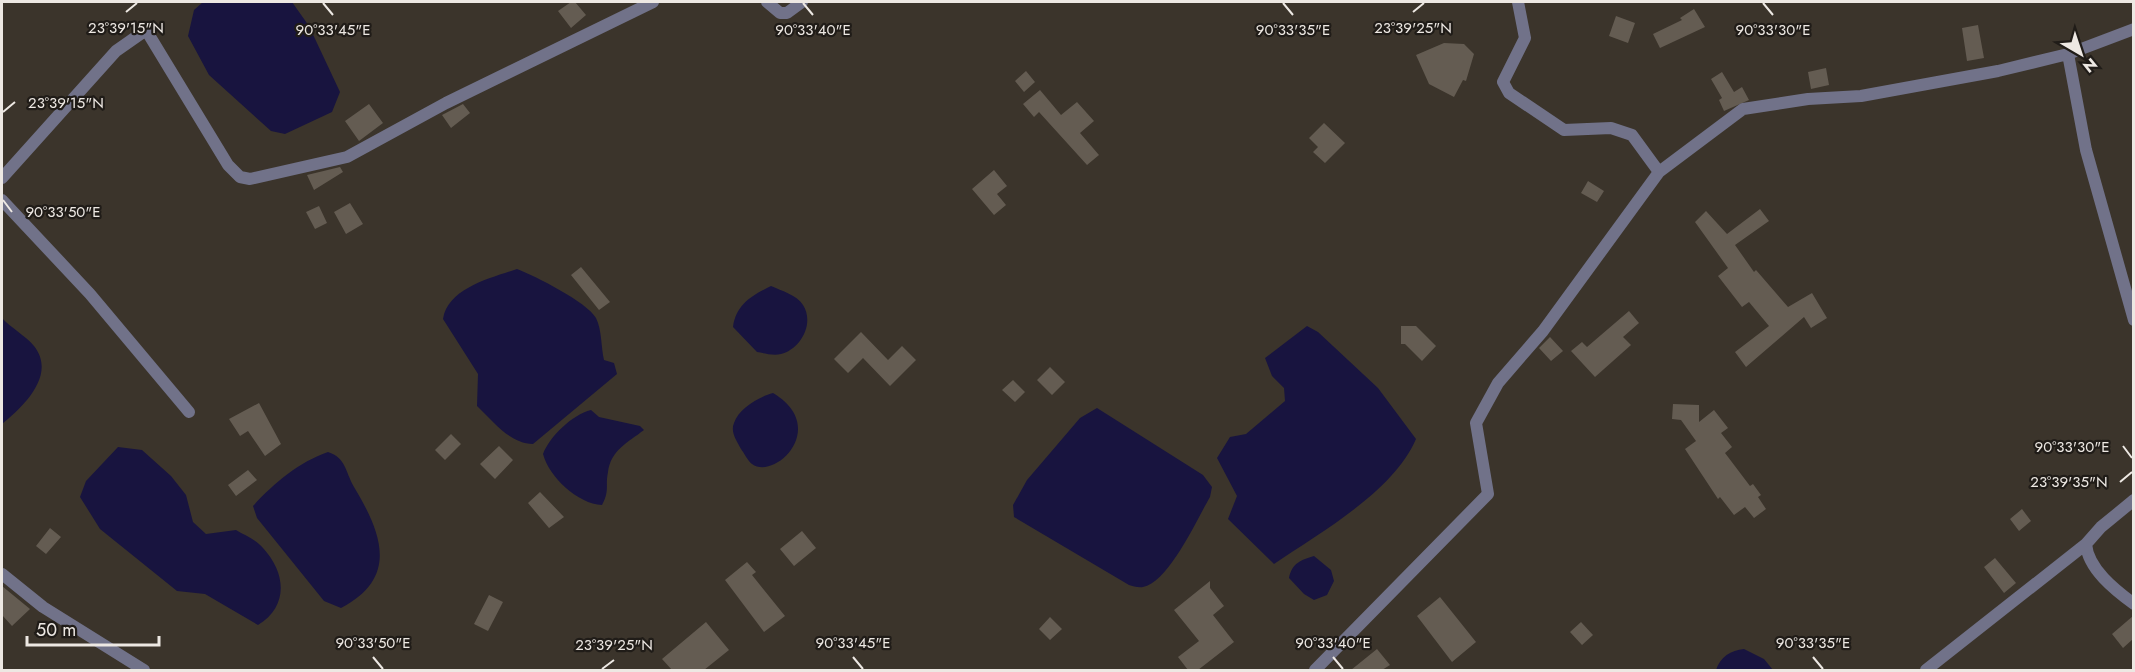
<svg xmlns="http://www.w3.org/2000/svg" width="2135" height="672" viewBox="0 0 2135 672" font-family="Jost,sans-serif">
	<style>
		.water { fill: #18143f }
		.building { fill: #645c52 }
		.lines { fill: none; stroke-linecap: round; stroke-linejoin: round }
		.minor { stroke: #717289; stroke-width: 12 }
		.ticks { fill: none; stroke: #ede8e3; stroke-width: 2 }
		.ticks-label { font-size: 15px; text-anchor: middle; fill: #ede8e3; stroke: #201c18; stroke-width: 4.5; stroke-linejoin: round; paint-order: stroke }
	</style>
	<rect width="100%" height="100%" fill="#3b342b"/>
	<!-- water -->
	<path class="water" d="M203,2H292L309,26L340,92L332,112L285,134L271,131L209,75L188,36L194,10Z
		M517,269C535,276 587,302 596,318C602,330 601,347 604,360L614,363L617,374L533,444C509,443 494,422 477,406L478,374L443,319C448,288 491,278 517,269Z
		M771,286C782,291 797,295 803,305C815,324 800,349 781,354C773,356 764,353 757,352L733,327C736,304 753,295 771,286Z
		M2,318C11,328 26,336 34,346C57,375 23,407 2,424Z
		M1307,326L1318,332L1378,388L1416,439C1393,492 1321,532 1274,564L1228,519L1237,496L1217,458L1230,437L1246,434L1285,401L1284,388L1272,376L1265,358Z
		M773,393C830,427 775,481 752,464C748,461 744,453 741,449C737,441 730,432 734,423C739,408 759,397 773,393Z
		M1097,408L1203,475L1212,487L1210,497C1197,519 1169,582 1143,587C1138,588 1133,586 1129,585L1014,517L1013,505L1027,480L1080,418Z
		M591,410L599,417L640,426L644,430C627,443 611,450 608,472C605,487 610,490 602,505C578,504 549,477 543,454C550,436 572,415 591,410Z
		M118,447L142,450L171,476L186,495L193,522L206,534L236,530C244,535 257,540 263,548C286,573 289,606 258,625L205,594L177,591L100,529L80,497L86,481Z
		M328,452C346,458 345,471 354,487C381,532 400,577 341,608L324,601L257,518L253,506C273,484 299,462 328,452Z
		M1314,556L1331,570L1334,581L1327,595L1314,600L1304,594L1289,578C1292,563 1301,560 1314,556Z
		M1744,649L1764,659L1773,670H1716C1720,657 1731,650 1744,649Z"/>
	<!-- building -->
	<path class="building" d="M571,2H575L586,15L571,28L558,11Z
		M1694,9L1705,27L1660,48L1653,34L1682,20L1680,18Z
		M1616,16L1635,23L1628,43L1609,36Z
		M1978,25L1984,58L1967,61L1962,28Z
		M1444,43L1464,44L1474,54L1466,81L1463,80L1454,97L1429,84L1416,55Z
		M1826,68L1829,85L1811,89L1808,72Z
		M1026,71L1035,82L1024,92L1015,81Z
		M1722,72L1734,92L1742,87L1749,100L1724,111L1719,100L1722,98L1711,79Z
		M1040,90L1061,115L1077,102L1094,121L1080,133L1099,155L1087,165L1039,112L1034,117L1023,104Z
		M369,104L383,123L359,141L345,121Z
		M463,104L470,113L451,128L442,115Z
		M1324,123L1345,143L1325,163L1313,152L1318,147L1309,138Z
		M340,167L343,172L314,190L307,175Z
		M994,170L1007,186L997,194L1006,205L994,215L972,189Z
		M1588,181L1604,191L1597,202L1581,193Z
		M350,203L363,224L346,234L334,212Z
		M319,206L327,223L315,229L306,212Z
		M1760,209L1769,221L1735,245L1754,272L1756,270L1788,307L1812,293L1827,318L1811,328L1804,317L1746,367L1735,352L1769,326L1749,302L1742,307L1718,276L1728,268L1695,222L1706,211L1727,234Z
		M581,267L610,302L599,310L571,275Z
		M1629,311L1639,323L1623,337L1631,345L1595,377L1571,351L1582,342L1587,347Z
		M1401,326H1416L1436,346L1422,361L1405,344H1401Z
		M861,332L888,360L902,346L916,360L890,386L863,358L848,373L834,359Z
		M1550,337L1563,351L1551,361L1539,348Z
		M1050,367L1065,382L1052,395L1037,380Z
		M1013,380L1025,392L1015,402L1002,390Z
		M259,403L281,444L265,456L248,431L240,436L229,419Z
		M1673,404L1699,405V422L1714,410L1728,428L1721,433L1732,447L1725,453L1750,486L1753,484L1761,495L1758,497L1766,509L1754,518L1745,507L1734,515L1720,497L1718,499L1685,449L1696,441L1681,420L1672,419Z
		M451,434L461,444L445,460L435,450Z
		M499,446L513,460L495,479L480,464Z
		M248,470L257,480L236,496L228,485Z
		M540,492L564,517L549,528L528,503Z
		M2022,509L2031,521L2019,531L2010,519Z
		M50,528L61,537L46,554L36,546Z
		M802,531L816,548L794,566L780,549Z
		M1995,558L2016,583L2004,593L1984,567Z
		M747,562L756,572L752,575L785,616L764,632L725,580Z
		M1210,581V588L1224,606L1213,615L1234,642L1198,670H1188L1178,657L1199,641L1174,610Z
		M2,586L30,609L12,626L2,615Z
		M489,595L503,602L488,631L474,624Z
		M1440,597L1476,642L1452,662L1417,616Z
		M2133,616V639L2123,648L2112,634Z
		M1050,617L1062,629L1050,640L1039,629Z
		M706,622L729,650L704,670H672L662,659Z
		M1581,622L1593,635L1582,645L1570,632Z
		M1377,649L1390,665L1382,670H1351Z"/>
	<g class="lines">
		<!-- minor -->
		<path class="minor" d="M767,2L780,13H787L802,2
			M1518,2L1525,38L1503,82L1509,93L1564,130L1611,128L1632,135L1659,172
			M2068,54L2086,150L2134,320
			M2,178L116,51L146,30L228,165L240,177L250,179L347,157L446,103L653,2
			M2,200L90,294L189,412
			M2134,500L2101,527L2086,544C2088,569 2115,590 2134,604
			M2,574L43,607L144,670
			M1315,670L1488,494L1476,423L1498,383L1543,331L1659,172L1743,109L1808,99L1861,96L1998,71L2068,54L2134,29
			M1926,670L2086,544"/>
	</g>
	<!-- ticks -->
	<path class="ticks" d="M323,3L333,15M803,3L813,15M1283,3L1293,15M1763,3L1773,15M126,12L137,3M1413,12L1424,3M3,112L15,102M3,200L12,212M2123,446L2132,458M2120,482L2132,472M373,657L383,669M853,657L863,669M1333,657L1343,669M1813,657L1823,669M602,669L614,660"/>
	<g class="ticks-label">
		<text x="126" y="33">23°39'15"N</text>
		<text x="1413" y="33">23°39'25"N</text>
		<text x="333" y="35">90°33'45"E</text>
		<text x="813" y="35">90°33'40"E</text>
		<text x="1293" y="35">90°33'35"E</text>
		<text x="1773" y="35">90°33'30"E</text>
		<text x="66" y="108">23°39'15"N</text>
		<text x="63" y="217">90°33'50"E</text>
		<text x="2072" y="452">90°33'30"E</text>
		<text x="2069" y="487">23°39'35"N</text>
		<text x="373" y="648">90°33'50"E</text>
		<text x="853" y="648">90°33'45"E</text>
		<text x="1333" y="648">90°33'40"E</text>
		<text x="1813" y="648">90°33'35"E</text>
		<text x="614" y="650">23°39'25"N</text>
	</g>
	<!-- border -->
	<rect width="2135" height="672" fill="none" stroke="#ede8e3" stroke-width="6"/>
	<!-- north arrow -->
	<g transform="translate(2081 54) rotate(141)" stroke="#201c18" stroke-width="4.5" paint-order="stroke">
	<path d="M0-4.5L10 22L0 15L-10 22Z" fill="#ede8e3"/>
	<text y="-9" font-size="16" font-weight="bold" text-anchor="middle" fill="#ede8e3">N</text>
	</g>
	<!-- scale -->
	<path d="M27 636v9h132v-9" fill="none" stroke="#ede8e3" stroke-width="3"/>
	<text x="36" y="636" font-size="18" fill="#ede8e3" stroke="#201c18" stroke-width="4.5" paint-order="stroke">50 m</text>
</svg>
